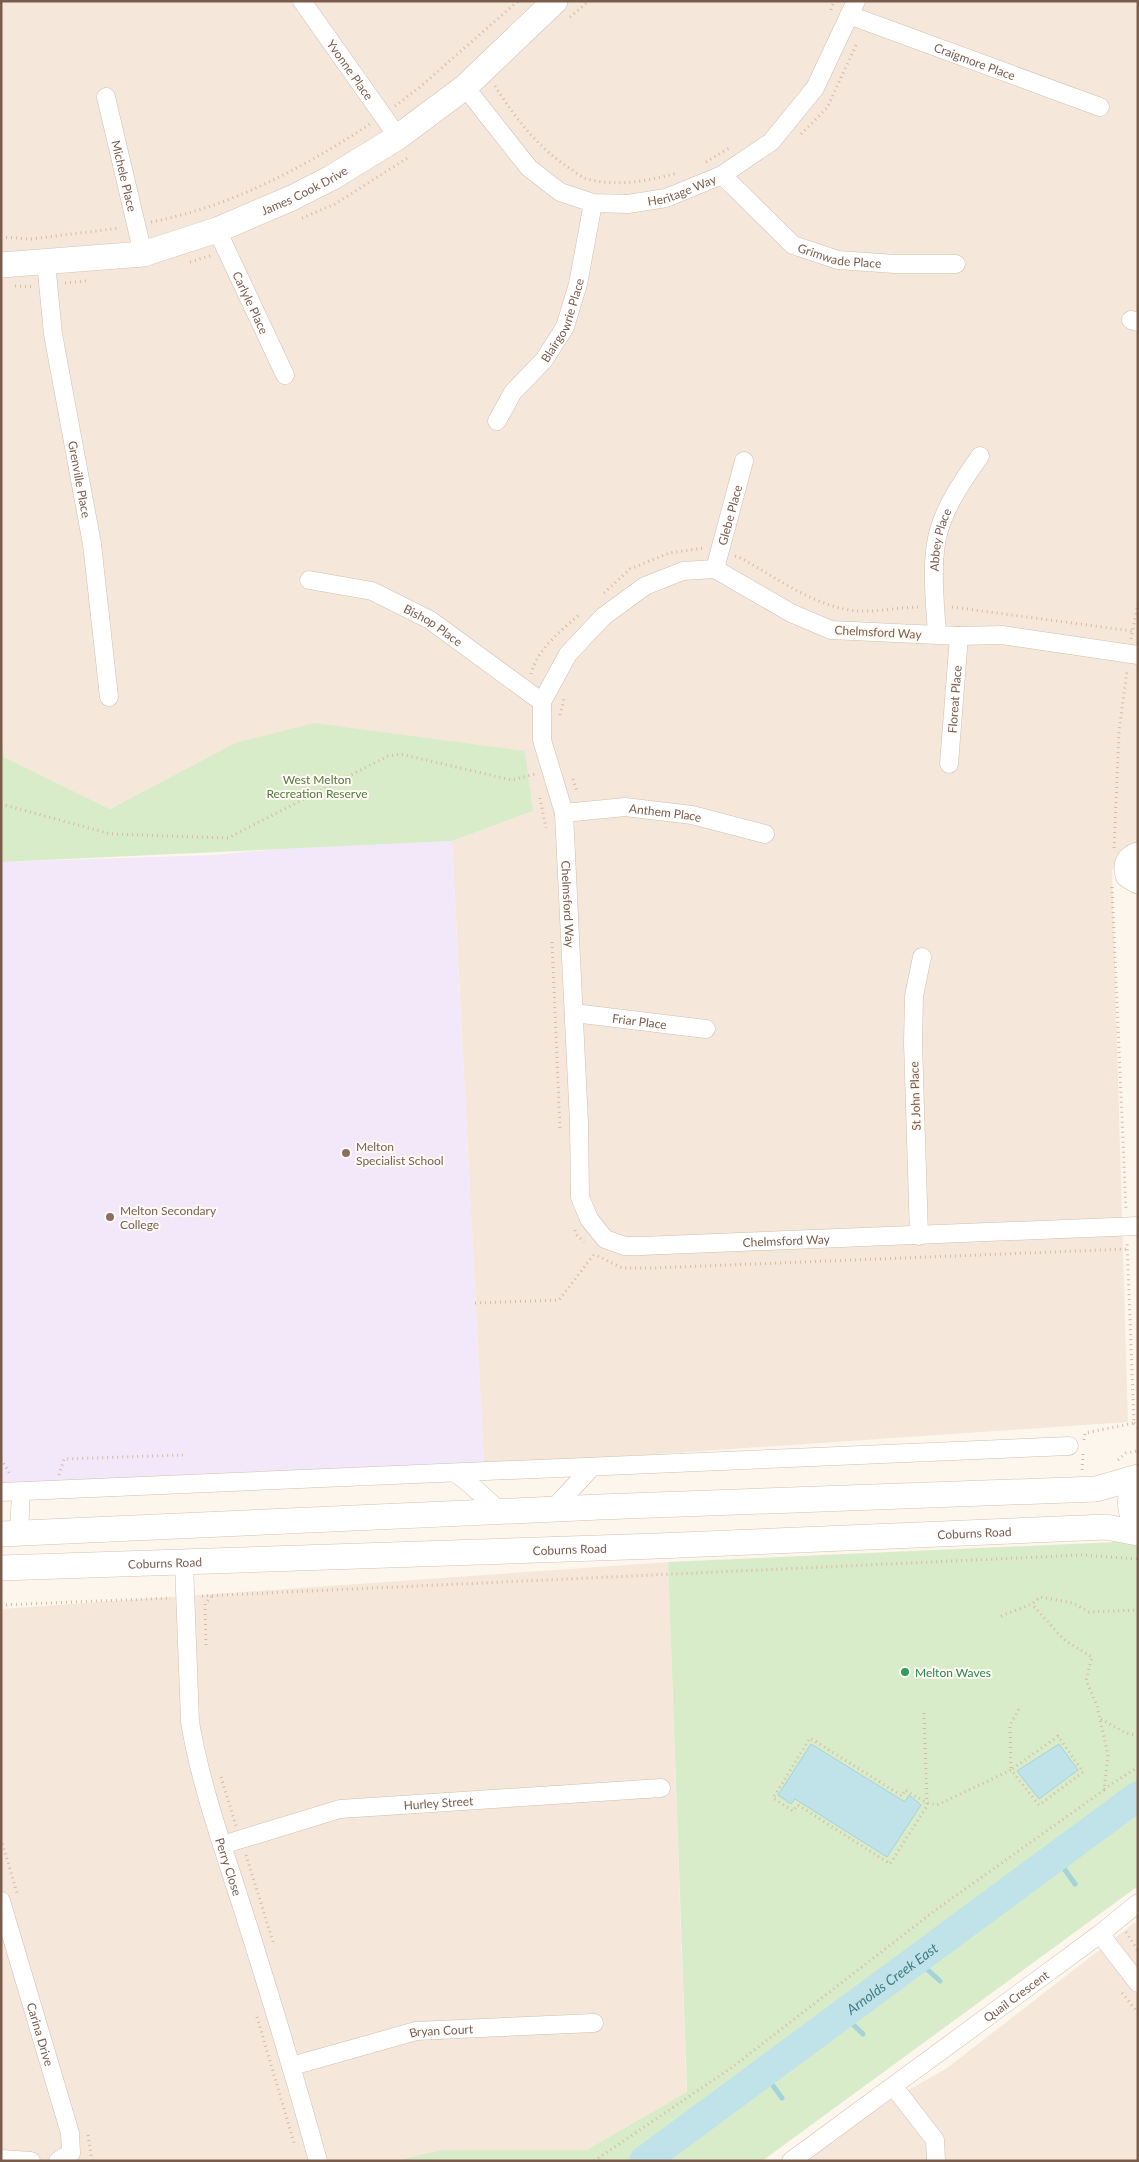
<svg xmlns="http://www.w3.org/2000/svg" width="1139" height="2162" viewBox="0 0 1139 2162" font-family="Lato,sans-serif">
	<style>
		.residential { fill: #f5e8da }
		.education { fill: #f3e8fa }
		.green { fill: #d8ecc9 }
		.water { fill: #bfe3e8; stroke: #a5d3da }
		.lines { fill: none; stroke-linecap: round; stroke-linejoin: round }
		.stream { stroke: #a5d3da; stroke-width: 5 }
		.river { stroke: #bfe3e8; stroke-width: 30 }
		.street-casing { stroke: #d1beb0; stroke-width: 19 }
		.secondary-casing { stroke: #d6c0b0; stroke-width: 26 }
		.path { stroke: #d9b8a5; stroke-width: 3; stroke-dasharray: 1 4; stroke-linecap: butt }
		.street { stroke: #fff; stroke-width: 18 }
		.secondary { stroke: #fff; stroke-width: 25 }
		.education-dot { fill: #8d6e63; stroke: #fffaf3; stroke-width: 2 }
		.leisure-dot { fill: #2e9e5b; stroke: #fffaf3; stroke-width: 2 }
		.labels { text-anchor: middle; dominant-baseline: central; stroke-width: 4; stroke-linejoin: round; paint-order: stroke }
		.street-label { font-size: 12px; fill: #7a5c4d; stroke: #fffaf3 }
		.park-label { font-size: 12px; fill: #537a41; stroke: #fffaf3 }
		.education-label { font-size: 12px; fill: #785e54; stroke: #fffaf3; text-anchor: start }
		.leisure-label { font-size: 12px; fill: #27864d; stroke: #fffaf3; text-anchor: start }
		.water-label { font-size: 14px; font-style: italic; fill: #437c86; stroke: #fffaf3 }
	</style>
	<rect width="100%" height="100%" fill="#fdf6ec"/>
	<!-- residential -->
	<path class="residential" d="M1,1H1138V869H1112L1128,1422L484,1466L452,841L533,811L235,743L110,809L4,757L1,741Z
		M668,1562L689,2161H1V1609Z
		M1138,1920V2161H784L947,2068Z"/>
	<!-- education -->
	<path class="education" d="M452,841L484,1466L198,1480L57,1481L1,1483V862L214,855L279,849Z"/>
	<!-- green -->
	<path class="green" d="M314,723L525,751L533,811L452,841L1,862V731L4,757L110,809L235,743Z
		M1138,1541V1886L762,2161H395L442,2150H587L687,2092L668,1562Z"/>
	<!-- water -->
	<path class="water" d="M811,1744L905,1802L909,1795L921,1805L887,1857L795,1799L791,1804L778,1795Z
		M1059,1744L1078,1770L1039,1799L1017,1771Z"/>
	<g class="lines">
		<!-- stream -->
		<path class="stream" d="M1055,1856L1075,1884
			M936,1944L944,1924
			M916,1959L940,1981
			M842,2014L863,2034
			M763,2072L782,2098"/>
		<!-- river -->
		<path class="river" id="s1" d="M644,2161L1138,1796"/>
		<!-- street casing -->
		<g class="street-casing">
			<g id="street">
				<path id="s2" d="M302,1L398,137"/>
				<path id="s3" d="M849,15L1100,107"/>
				<path id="s4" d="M465,87L529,168L560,192L593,203L628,204L666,198L722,175L771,142L815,88L856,1"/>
				<path id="s5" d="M106,97L143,254"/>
				<path id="s6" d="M722,175L793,245L838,260L895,264H956"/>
				<path id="s7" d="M217,230L285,375"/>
				<path id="s8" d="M46,262L53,334L92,544L109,697"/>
				<path d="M1131,320L1138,322"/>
				<path id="s9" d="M497,421L513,392L544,360L565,327L578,284L593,203"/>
				<path id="s10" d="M715,569L744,461"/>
				<path id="s11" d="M309,580L372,591L430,620L542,702"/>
				<path id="s12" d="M937,634C935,603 930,560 939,530C947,503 964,479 980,456"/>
				<path id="s13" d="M1138,655L1002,635L959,636L831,630L791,613L715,569L683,571L645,586L604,616L568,654L542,702V740L564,813L579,1123L580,1197L589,1219L605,1239L625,1246H641L1138,1226"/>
				<path id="s14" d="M949,764L959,636"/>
				<path id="s15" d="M564,813L625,807L692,815L765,834"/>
				<path id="s16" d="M574,1013L706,1029"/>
				<path d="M919,1236L913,1043L914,996L922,957"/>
				<path d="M455,1473C473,1484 485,1500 502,1512"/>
				<path d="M1,1492L1069,1446"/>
				<path d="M553,1509L592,1467"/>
				<path d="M19,1533L21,1492"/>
				<path id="s17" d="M184,1563L190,1722C201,1787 224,1850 244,1913C270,1995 295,2077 318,2161"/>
				<path id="s18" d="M222,1845L340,1809L661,1788"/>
				<path id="s19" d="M1,1901L70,2133L71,2153L58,2161"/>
				<path d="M1100,1934L1138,1983"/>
				<path id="s20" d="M292,2066L416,2031L594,2023"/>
				<path d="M894,2087L935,2140L936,2161"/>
				<path d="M1,2159L31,2161"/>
				<path id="s21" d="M791,2161L1100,1934L1138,1903"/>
			</g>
		</g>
		<!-- secondary casing -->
		<g class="secondary-casing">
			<g id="secondary">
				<path id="s22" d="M1,265L143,254L217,230L292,198L331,178L398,137L465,87L555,1"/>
				<path d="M1138,855C1128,858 1125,865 1128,875L1138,881"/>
				<path d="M1138,1482C1127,1496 1129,1511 1138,1526"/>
				<path d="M1,1534L600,1507L1096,1489L1138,1477"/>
				<path id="s23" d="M1,1568L657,1546L1106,1527L1138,1533"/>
			</g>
		</g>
		<!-- path -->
		<path class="path" d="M831,10L834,1
			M570,17L589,1
			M495,86C516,119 538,148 571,169C576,173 582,177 587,179C617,187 648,181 677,173
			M395,106L420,87L518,1
			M801,134L827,108L857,43
			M706,162L729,148
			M302,218L335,204L409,157
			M151,222C230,207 303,168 370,124
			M1,237L31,239L120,228
			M190,262L213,255
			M65,283L86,281
			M15,286L34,287
			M735,556L743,559C776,578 819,609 859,611C880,612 900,607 920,607
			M604,593L630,569L669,553L704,548
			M952,607L1132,631
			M1131,639L1138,603
			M531,674C537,649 562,630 580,614
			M560,715L564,699
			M573,779L577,792
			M540,798L546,828
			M1,804L111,834L228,838L388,756L400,754L512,780L535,774
			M1114,848L1119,732L1127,670
			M1112,887L1126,1210
			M552,942L560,1128
			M575,1230L577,1235L584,1242
			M598,1256L622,1268H654L1128,1249
			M475,1303L559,1300L595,1253
			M1134,1423L1138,1428
			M1084,1440L1085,1433L1134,1423L1127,1241
			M1,1459L11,1476
			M1118,1460L1126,1453L1138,1451
			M1082,1470L1083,1454
			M59,1475L64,1459L183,1455
			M202,1596L1082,1555L1138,1559
			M1,1605L171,1598
			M1001,1616L1032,1604L1040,1597L1073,1603L1089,1612L1138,1610
			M206,1645L205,1604L212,1596
			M924,1713L927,1803V1806L890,1864L798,1805L793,1811L773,1798L810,1738L902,1796L905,1790L927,1803L937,1805L1011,1770L1039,1805L1083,1772L1058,1736L1011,1770L1010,1725L1020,1707
			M1101,1719L1126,1733L1138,1736
			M221,1777L236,1826
			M1104,1789L1138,1767
			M1,1839L17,1893
			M246,1855L273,1942
			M1126,1932L1138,1951
			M1122,1993L1138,2013
			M257,2017L294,2143
			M88,2135L92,2161
			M594,2161L731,2068L937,1909L1104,1790L1108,1755L1097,1706L1086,1680L1092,1657L1063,1639L1032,1604"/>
		<!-- street -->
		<use href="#street" class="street"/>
		<!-- secondary -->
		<use href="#secondary" class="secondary"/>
	</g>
	<!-- markers -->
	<g class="education-dot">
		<circle cx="346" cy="1153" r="5"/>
		<circle cx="110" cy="1217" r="5"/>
	</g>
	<circle class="leisure-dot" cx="905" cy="1672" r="5"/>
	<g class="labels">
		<!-- street labels -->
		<g class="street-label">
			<text stroke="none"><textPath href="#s3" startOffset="134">Craigmore Place</textPath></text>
			<text stroke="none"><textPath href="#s2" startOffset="84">Yvonne Place</textPath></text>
			<text stroke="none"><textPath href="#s5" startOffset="81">Michele Place</textPath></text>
			<text stroke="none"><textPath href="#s22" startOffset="316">James Cook Drive</textPath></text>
			<text stroke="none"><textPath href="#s4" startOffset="268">Heritage Way</textPath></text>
			<text stroke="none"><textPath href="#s6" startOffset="148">Grimwade Place</textPath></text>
			<text stroke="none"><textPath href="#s7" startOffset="80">Carlyle Place</textPath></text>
			<text stroke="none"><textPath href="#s9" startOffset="122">Blairgowrie Place</textPath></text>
			<text stroke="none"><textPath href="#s8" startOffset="220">Grenville Place</textPath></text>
			<text stroke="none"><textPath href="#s10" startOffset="56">Glebe Place</textPath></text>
			<text stroke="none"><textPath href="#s12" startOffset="95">Abbey Place</textPath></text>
			<text stroke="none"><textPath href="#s11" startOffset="134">Bishop Place</textPath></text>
			<text transform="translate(878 632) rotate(3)">Chelmsford Way</text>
			<text stroke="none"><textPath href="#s14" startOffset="65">Floreat Place</textPath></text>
			<text stroke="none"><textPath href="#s15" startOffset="102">Anthem Place</textPath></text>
			<text stroke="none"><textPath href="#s13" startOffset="876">Chelmsford Way</textPath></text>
			<text stroke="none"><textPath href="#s16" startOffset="66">Friar Place</textPath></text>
			<text transform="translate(915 1096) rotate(-92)">St John Place</text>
			<text stroke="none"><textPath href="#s13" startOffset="1401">Chelmsford Way</textPath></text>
			<text stroke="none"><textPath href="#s23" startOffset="974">Coburns Road</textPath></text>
			<text stroke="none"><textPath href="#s23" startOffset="569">Coburns Road</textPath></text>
			<text stroke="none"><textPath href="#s23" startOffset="164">Coburns Road</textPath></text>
			<text stroke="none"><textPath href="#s18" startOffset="222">Hurley Street</textPath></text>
			<text stroke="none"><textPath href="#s17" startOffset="309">Perry Close</textPath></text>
			<text stroke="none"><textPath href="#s21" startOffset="279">Quail Crescent</textPath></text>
			<text stroke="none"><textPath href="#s20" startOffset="154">Bryan Court</textPath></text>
			<text stroke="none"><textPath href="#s19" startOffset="139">Carina Drive</textPath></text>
		</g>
		<!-- park labels -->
		<g class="park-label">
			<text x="317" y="779">West Melton<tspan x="317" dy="14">Recreation Reserve</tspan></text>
		</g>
		<!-- education labels -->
		<g class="education-label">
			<text x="356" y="1146">Melton<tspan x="356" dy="14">Specialist School</tspan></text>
			<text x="120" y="1210">Melton Secondary<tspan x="120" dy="14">College</tspan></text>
		</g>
		<!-- leisure labels -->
		<g class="leisure-label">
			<text x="915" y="1672">Melton Waves</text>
		</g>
		<!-- water labels -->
		<g class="water-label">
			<text stroke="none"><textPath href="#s1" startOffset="308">Arnolds Creek East</textPath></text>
		</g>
	</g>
	<!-- border -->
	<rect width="1139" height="2162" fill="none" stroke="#7a5c4d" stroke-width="5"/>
</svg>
